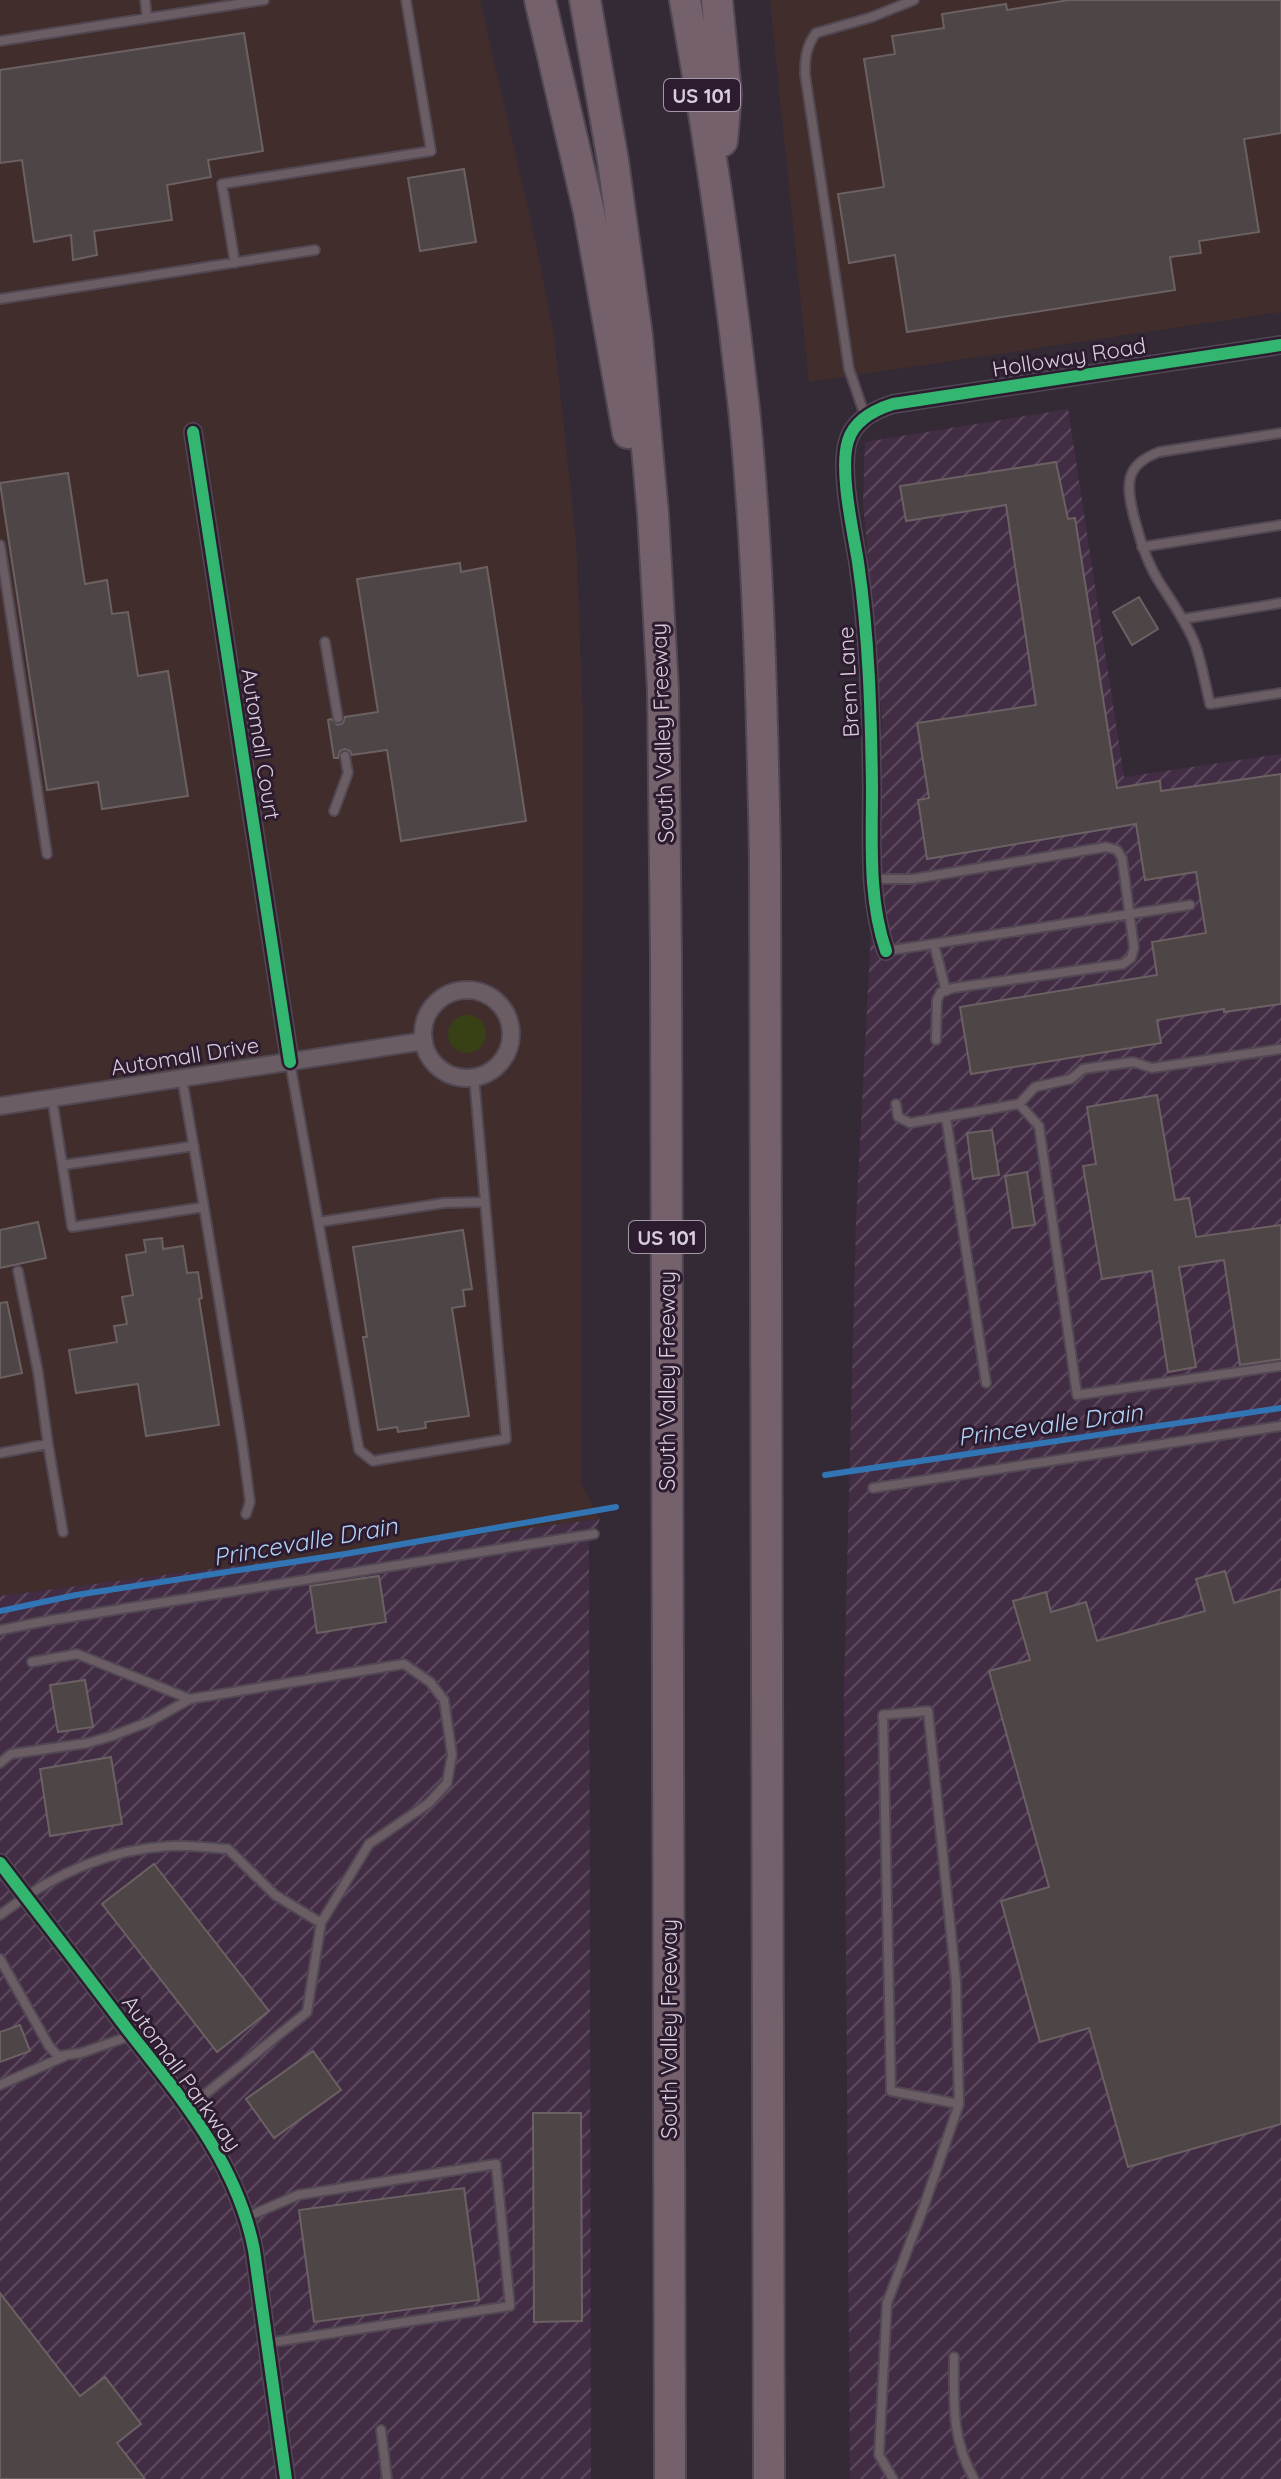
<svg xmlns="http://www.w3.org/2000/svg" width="1281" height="2479" viewBox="0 0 1281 2479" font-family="Quicksand,sans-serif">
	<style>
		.commercial { fill: #412e2c }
		.industrial { fill: url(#industrial-furrows) }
		.grass { fill: #384015 }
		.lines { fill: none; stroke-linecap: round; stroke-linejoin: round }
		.stream { stroke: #3275b4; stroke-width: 6 }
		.building { fill: #4e4547; stroke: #6b6163; stroke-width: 2 }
		.service-casing { stroke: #514853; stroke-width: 12 }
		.minor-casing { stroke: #514853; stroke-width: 20 }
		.motorway-casing { stroke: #514853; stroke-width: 34 }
		.service { stroke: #6a5d64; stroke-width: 8 }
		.minor { stroke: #6a5d64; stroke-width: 16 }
		.motorway { stroke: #74616c; stroke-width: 30 }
		.cycleway-casing { stroke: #2d1c30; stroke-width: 17 }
		.cycleway { stroke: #33b770; stroke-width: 12 }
		.labels { text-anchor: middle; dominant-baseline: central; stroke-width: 6; stroke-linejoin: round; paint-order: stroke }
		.shield { fill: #2d1c30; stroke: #a598a7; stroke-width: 2 }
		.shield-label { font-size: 20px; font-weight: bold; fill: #d8cdda }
		.street-label { font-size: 22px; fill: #d8cdda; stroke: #2d1c30 }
		.water-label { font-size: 24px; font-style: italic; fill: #b1d4f8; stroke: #2d1c30 }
	</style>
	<defs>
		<pattern id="industrial-furrows" width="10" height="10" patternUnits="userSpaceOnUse" patternTransform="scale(2)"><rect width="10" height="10" fill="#422d45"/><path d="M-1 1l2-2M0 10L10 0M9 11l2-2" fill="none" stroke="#5d4a5f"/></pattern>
	</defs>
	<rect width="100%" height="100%" fill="#342a36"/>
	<!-- commercial -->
	<path class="commercial" d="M0,0H480L536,244L554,336L576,541L583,720L581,1483L600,1519L0,1596Z
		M770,0H1281V312L809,382Z"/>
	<!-- industrial -->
	<path class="industrial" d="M1068,409L1124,777L1281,754V2479H850L844,1689L856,1221L882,718L863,501L865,442Z
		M600,1519L589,1544L591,2479H0V1596Z"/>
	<!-- grass -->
	<path class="grass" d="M448 1034a19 19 0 1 1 38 0a19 19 0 1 1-38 0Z"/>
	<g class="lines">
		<!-- stream -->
		<path class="stream" d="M825,1475L1281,1408
			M0,1611L76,1595L345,1554L616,1507"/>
	</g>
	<!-- building -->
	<path class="building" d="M1069,0H1281V133L1244,139L1259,232L1199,241L1201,253L1170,257L1175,290L907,332L895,255L849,263L838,194L884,187L864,59L895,54L892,36L944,28L942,14L1006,4L1007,10Z
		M244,33L263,151L208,160L211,177L167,185L172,220L94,231L97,255L73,260L71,235L34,242L22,160L0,163V70Z
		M464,169L476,242L420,251L408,178Z
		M1056,462L1068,519L1075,518L1117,788L1160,781L1161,791L1281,774V1004L1224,1012V1009L1157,1020L1161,1043L971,1074L960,1007L1157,975L1152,942L1206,933L1196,872L1145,880L1136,824L927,859L918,800L929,798L917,723L1036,705L1006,505L906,521L900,486Z
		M68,473L85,584L107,580L112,614L128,612L138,676L168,671L188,796L102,809L98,782L47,790L0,483Z
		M460,563L461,572L487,567L526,821L401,841L387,750L352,755L350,751L345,749L340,751L338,758H334L328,720L331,719L338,725L343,723L345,717L378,712L357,579Z
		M1139,597L1158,629L1132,645L1113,612Z
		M1157,1095L1175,1200L1189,1198L1196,1237L1281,1225V1359L1240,1365L1224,1260L1179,1267L1196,1367L1168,1372L1152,1271L1102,1279L1083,1166L1096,1164L1087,1107Z
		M992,1130L999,1175L973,1179L967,1133Z
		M1027,1172L1035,1225L1013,1228L1005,1176Z
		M38,1222L46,1258L0,1268V1230Z
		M463,1230L472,1289L463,1290L465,1306L452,1308L469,1416L425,1422L426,1428L398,1432L397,1427L378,1430L363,1337H367L353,1247Z
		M162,1238L163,1249L183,1246L187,1273L198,1272L202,1298L199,1299L219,1425L146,1436L138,1384L76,1393L69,1350L117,1342L114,1326L127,1324L122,1297L133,1295L126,1255L146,1252L144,1240Z
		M7,1302L22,1373L0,1378V1303Z
		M1225,1571L1234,1603L1281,1589V2124L1128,2167L1089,2028L1040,2042L1001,1901L1049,1887L989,1671L1030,1660L1013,1601L1046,1592L1051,1612L1086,1602L1097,1641L1205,1611L1196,1579Z
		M379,1576L386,1622L317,1633L310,1586Z
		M85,1680L93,1727L58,1732L50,1685Z
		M111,1757L122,1824L50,1836L40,1769Z
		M154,1864L269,2011L217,2052L102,1904Z
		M20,2025L30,2051L0,2062V2032Z
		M313,2051L341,2090L274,2138L246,2099Z
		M533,2113H581L582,2321L534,2322Z
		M464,2188L479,2300L314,2322L299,2210Z
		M0,2293L80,2396L105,2377L141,2424L117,2443L145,2479H0Z"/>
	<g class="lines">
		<!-- service casing -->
		<g class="service-casing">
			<path id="service" d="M145,0L147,18
				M0,41L264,0
				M235,263L222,184L431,151L406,0
				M0,299L315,250
				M865,416L849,369L805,74C805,59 806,46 816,33L872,17L914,0
				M1281,433L1159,452C1124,465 1126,485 1134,517C1140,539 1146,560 1158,580C1171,601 1186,621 1195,644C1202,663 1205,684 1210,704L1281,693
				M0,545L47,854
				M1142,547L1281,525
				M1183,619L1281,603
				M325,642L338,718
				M334,811L348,773L345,756
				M874,879H913L1106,847L1117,850L1122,858L1134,948L1131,958L1123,964L953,988L941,992L937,1000L936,1040
				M934,944L946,991
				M886,951L1190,905
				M290,1063L359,1450L373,1461L506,1439L474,1077
				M52,1098L72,1227L204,1207L182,1078
				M896,1104L898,1117L910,1123L1019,1104L1035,1087L1071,1079L1083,1069L1133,1062L1152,1068L1281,1049
				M1019,1104L1039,1126L1077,1395L1281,1366
				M946,1117L986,1383
				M63,1165L194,1146
				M204,1207L242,1441L250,1502L246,1514
				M319,1222L444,1203L485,1202
				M48,1444L63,1532
				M0,1453L48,1444L38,1372L18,1271
				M873,1488L1281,1426
				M0,1630L46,1621L594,1534
				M32,1662L77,1654L190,1699
				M0,1763L11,1754L88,1743L112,1736L151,1721L190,1699L404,1664L430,1682L444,1700L452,1755L447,1783L429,1803L369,1844L321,1923L275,1895L228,1849C209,1848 190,1845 171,1846C107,1849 50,1876 0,1915
				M0,1959L49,2046L58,2056L81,2053L133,2035
				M0,2085L65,2056
				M188,2108L307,2012L321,1923
				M247,2217L298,2195L496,2164L510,2306L267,2343
				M954,2357C954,2402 951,2438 974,2479
				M381,2430L387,2479
				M893,2479L879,2455L887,2303L923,2209L959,2104L956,1982L928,1711L883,1715L891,2091L959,2104"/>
		</g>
		<!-- minor casing -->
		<g class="minor-casing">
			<path id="minor" d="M193,432L290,1062
				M886,951C868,899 872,842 872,788C871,713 869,637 858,562C853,531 839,470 848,441C854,420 874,410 893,404L1281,345
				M423 1034a44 44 0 1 1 88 0a44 44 0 1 1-88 0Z
				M0,1106L424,1041
				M0,1863C42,1918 85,1973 127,2029C180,2097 237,2162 254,2250L286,2479"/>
		</g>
		<!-- motorway casing -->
		<g class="motorway-casing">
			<path id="motorway" d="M540,0L589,212L628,433
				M585,0L613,161L637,336L653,514L663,690L666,957L670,2479
				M685,0C709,136 729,272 744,409C759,558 762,709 765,858L769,2479
				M717,0L726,94L722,141"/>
		</g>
		<!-- service -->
		<use href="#service" class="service"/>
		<!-- minor -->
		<use href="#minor" class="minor"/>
		<!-- motorway -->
		<use href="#motorway" class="motorway"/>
		<!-- cycleway casing -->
		<g class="cycleway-casing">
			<path id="cycleway" d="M193,432L290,1062
				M886,951C868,899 872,842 872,788C871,713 869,637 858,562C853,531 839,470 848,441C854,420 874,410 893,404L1281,345
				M0,1863C42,1918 85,1973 127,2029C180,2097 237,2162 254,2250L286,2479"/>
		</g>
		<!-- cycleway -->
		<use href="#cycleway" class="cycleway"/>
	</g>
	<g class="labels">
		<!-- shield labels -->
		<g class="shield">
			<rect x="664" y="79" width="76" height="32" rx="6"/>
			<rect x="629" y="1221" width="76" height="32" rx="6"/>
		</g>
		<g class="shield-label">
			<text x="702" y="95">US 101</text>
			<text x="667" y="1237">US 101</text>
		</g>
		<!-- street labels -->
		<g class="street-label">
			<text transform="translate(1069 357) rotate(-9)">Holloway Road</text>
			<text transform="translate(848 682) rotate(-93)">Brem Lane</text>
			<text transform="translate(662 733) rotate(-92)">South Valley Freeway</text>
			<text transform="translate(261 744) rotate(81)">Automall Court</text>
			<text transform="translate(185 1056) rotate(-9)">Automall Drive</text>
			<text transform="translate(667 1381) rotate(-90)">South Valley Freeway</text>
			<text transform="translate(669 2029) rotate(-90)">South Valley Freeway</text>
			<text transform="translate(182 2073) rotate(54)">Automall Parkway</text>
		</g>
		<!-- water labels -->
		<g class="water-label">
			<text transform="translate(1050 1424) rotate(-8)">Princevalle Drain</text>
			<text transform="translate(305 1541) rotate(-10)">Princevalle Drain</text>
		</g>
	</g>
</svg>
